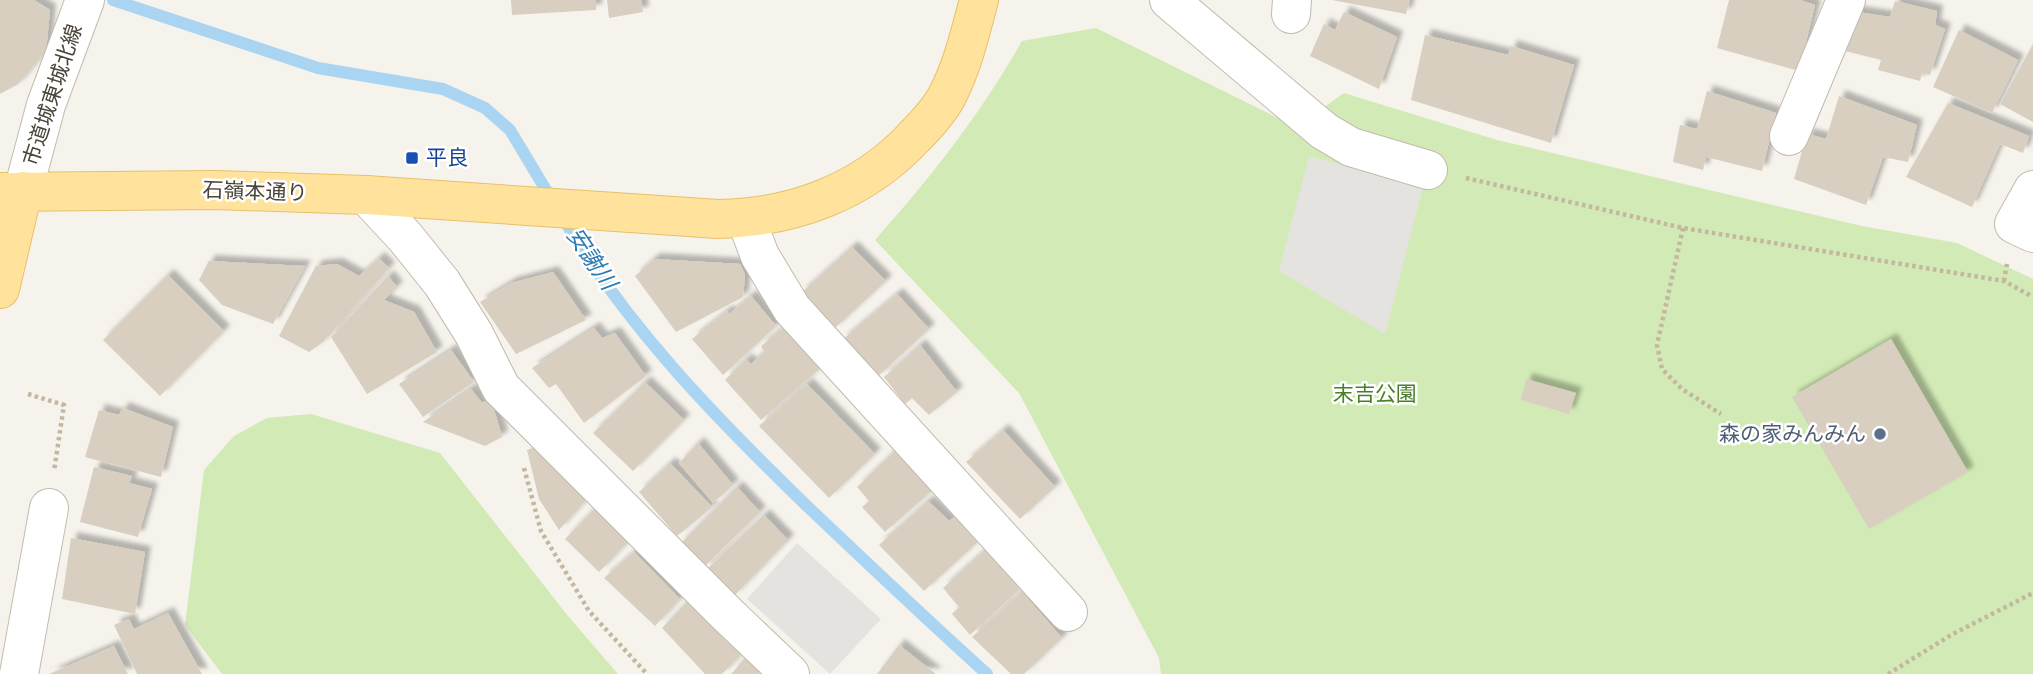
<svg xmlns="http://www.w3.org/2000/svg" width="2033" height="674" viewBox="0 0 2033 674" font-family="'Sofia Sans Condensed','Noto Sans JP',sans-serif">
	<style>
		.green { fill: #d2eab5 }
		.parking { fill: #e5e3e0 }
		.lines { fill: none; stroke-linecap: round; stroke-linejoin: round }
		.stream { stroke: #a9d4f2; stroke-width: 12 }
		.building { fill: #d8cfc1; filter: url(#shadow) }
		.minor-casing { stroke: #c2bbae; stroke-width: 40 }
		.major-casing { stroke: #e6c16a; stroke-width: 40 }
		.path { stroke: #c4b79f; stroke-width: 4.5; stroke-dasharray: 3.5 3.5; stroke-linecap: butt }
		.minor { stroke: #fff; stroke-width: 38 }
		.major { stroke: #ffe39c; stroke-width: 38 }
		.transit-dot { fill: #1a4fb4; stroke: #fff; stroke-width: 2.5 }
		.service-dot { fill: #5c6f8a; stroke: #fff; stroke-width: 2.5 }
		.labels { text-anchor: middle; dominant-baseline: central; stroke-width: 5; stroke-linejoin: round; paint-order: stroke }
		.street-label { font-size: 21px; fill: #4b4439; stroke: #fff }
		.transit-label { font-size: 21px; fill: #164399; stroke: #fff; text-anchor: start }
		.park-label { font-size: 21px; fill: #4a7f2a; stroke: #fff }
		.service-label { font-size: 21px; fill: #4e5e75; stroke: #fff; text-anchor: end }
		.water-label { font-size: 23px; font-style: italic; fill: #2e7ab2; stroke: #fff }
	</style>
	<defs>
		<filter id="shadow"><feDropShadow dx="6" dy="-6" stdDeviation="2" flood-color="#0004"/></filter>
	</defs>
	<rect width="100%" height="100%" fill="#f6f3ec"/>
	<!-- green -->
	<path class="green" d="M1096,28L1296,127L1344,93L1497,140L1862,226L1957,243L2033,279V674H1161L1159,658L1019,393L875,240C931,177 980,115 1022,41Z
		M311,414L440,453L568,616L618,674H222L185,625L204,470L234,436L267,418Z"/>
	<!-- parking -->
	<path class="parking" d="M1309,156L1423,187L1385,334L1279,271Z
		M797,543L881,619L830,674L747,599Z"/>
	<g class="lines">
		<!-- stream -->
		<path class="stream" d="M113,0L318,68L443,89L485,108L510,130L552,200
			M561,215C626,326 716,418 808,507C867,563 926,619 987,674"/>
	</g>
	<!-- building -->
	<path class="building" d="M0,0H34L50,10L46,51L18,84L0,94Z
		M511,0H596V10L512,15Z
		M607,0H641L643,12L609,18Z
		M1332,0H1410L1406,14Z
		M1729,0H1800L1815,5L1799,71L1717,48Z
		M1895,1L1937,11L1935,25L1945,29L1930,75L1922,73L1920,81L1878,70L1881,60L1833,48L1845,10L1890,17Z
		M1344,12L1397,37L1379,89L1310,56L1324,24L1335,30Z
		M1959,30L2018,60L1992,113L1933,87Z
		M1425,35L1508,55L1511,46L1574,65L1551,143L1411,100Z
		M2033,44V122L2000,104Z
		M1707,91L1776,113L1762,171L1706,157L1703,170L1673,162L1680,125L1697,129Z
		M1839,96L1917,125L1908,162L1883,157L1866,205L1794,179L1807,134L1826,139Z
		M1948,103L2029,136L2023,153L2000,144L1972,207L1906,177Z
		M852,247L886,281L834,329L801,293Z
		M379,258L389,268L323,342L309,352L279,336L316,266L337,264L359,276Z
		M654,259L740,264L745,275L743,297L676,332L635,276Z
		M209,261L305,266L273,324L222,305L199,280Z
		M553,272L586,320L516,354L480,302L511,283Z
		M168,275L224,331L160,396L103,340Z
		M388,276L397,287L384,300L414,312L437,352L367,394L331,337Z
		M897,294L929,329L876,378L842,340Z
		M751,296L776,326L723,375L692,339L727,311L729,314Z
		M784,327L821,368L761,420L725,380L746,359L751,364L764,352L761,346Z
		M594,328L602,338L615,333L646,376L584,423L556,384L549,388L532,368Z
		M1891,339L1968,472L1869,529L1792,397Z
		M920,345L957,392L929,415L912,398L905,404L884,377Z
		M451,350L474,382L423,417L399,384Z
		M1526,379L1576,393L1569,414L1521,400Z
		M645,382L684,420L633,471L593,433Z
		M807,384L875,454L829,498L759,426Z
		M471,389L482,403L491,399L502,437L485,446L423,422Z
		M123,408L173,427L161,477L85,457L99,410L119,415Z
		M1003,430L1055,487L1020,519L966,462Z
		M698,443L733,485L713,503L679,463Z
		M535,447L586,500L559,530L539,499L527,450Z
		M898,448L934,489L885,532L862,507L869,501L857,487Z
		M670,463L712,507L677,536L639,492Z
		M94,467L132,476L129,483L152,489L138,537L80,522Z
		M737,487L760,512L703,568L680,544Z
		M928,501L949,521L959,514L981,539L924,591L879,545Z
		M596,507L629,541L599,572L565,539Z
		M764,515L788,540L734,596L706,570Z
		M71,538L145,552L135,614L62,599Z
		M989,546L1023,586L970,635L952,614L959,607L943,588Z
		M634,552L680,599L655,626L604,578Z
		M1022,592L1062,638L1024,674H1011L972,637Z
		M688,601L744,652L722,674H705L662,628Z
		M168,613L202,674H137L114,625L129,619L134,629Z
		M899,645L936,674H877Z
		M114,646L128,674H49Z
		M748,655L768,674H731Z"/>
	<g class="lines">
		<!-- minor casing -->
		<g class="minor-casing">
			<path id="minor" d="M1169,0L1324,131L1351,147L1428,170
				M1291,14L1292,0
				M1789,136L1846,0
				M2033,190L2014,224L2033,233
				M23,191L46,105L85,0
				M366,195L405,237L442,283L474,334L501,388L728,615L790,674
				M746,219L760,256L792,309L1068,612
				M19,674L49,508"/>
		</g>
		<!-- major casing -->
		<g class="major-casing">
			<path id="major" d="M0,192L214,190L366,195L718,219C792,218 863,192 914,137C926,125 939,111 947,96C963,65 970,33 979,0
				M0,289L23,191"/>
		</g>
		<!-- path -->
		<path class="path" d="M1466,178L1683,228L2004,281L2033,297
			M1683,228L1657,345L1662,369L1682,389L1721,414
			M2004,281L2007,264
			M28,394L64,405L54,471
			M524,468L541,531L589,611L647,674
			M1888,674L1951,635L2033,593"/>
		<!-- minor -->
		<use href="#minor" class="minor"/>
		<!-- major -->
		<use href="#major" class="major"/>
	</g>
	<!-- markers -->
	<rect class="transit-dot" x="405" y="151" width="14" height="14" rx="3.5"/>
	<circle class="service-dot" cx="1880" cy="434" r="7"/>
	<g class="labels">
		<!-- street labels -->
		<g class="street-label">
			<text transform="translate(53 95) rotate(-72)">市道城東城北線</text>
			<text transform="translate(255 192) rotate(2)">石嶺本通り</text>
		</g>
		<!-- transit labels -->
		<g class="transit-label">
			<text x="426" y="158">平良</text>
		</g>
		<!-- park labels -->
		<g class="park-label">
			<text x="1375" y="394">末吉公園</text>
		</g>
		<!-- service labels -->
		<g class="service-label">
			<text x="1866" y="434">森の家みんみん</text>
		</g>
		<!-- water labels -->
		<g class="water-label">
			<text transform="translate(591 259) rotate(56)">安謝川</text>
		</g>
	</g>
</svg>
